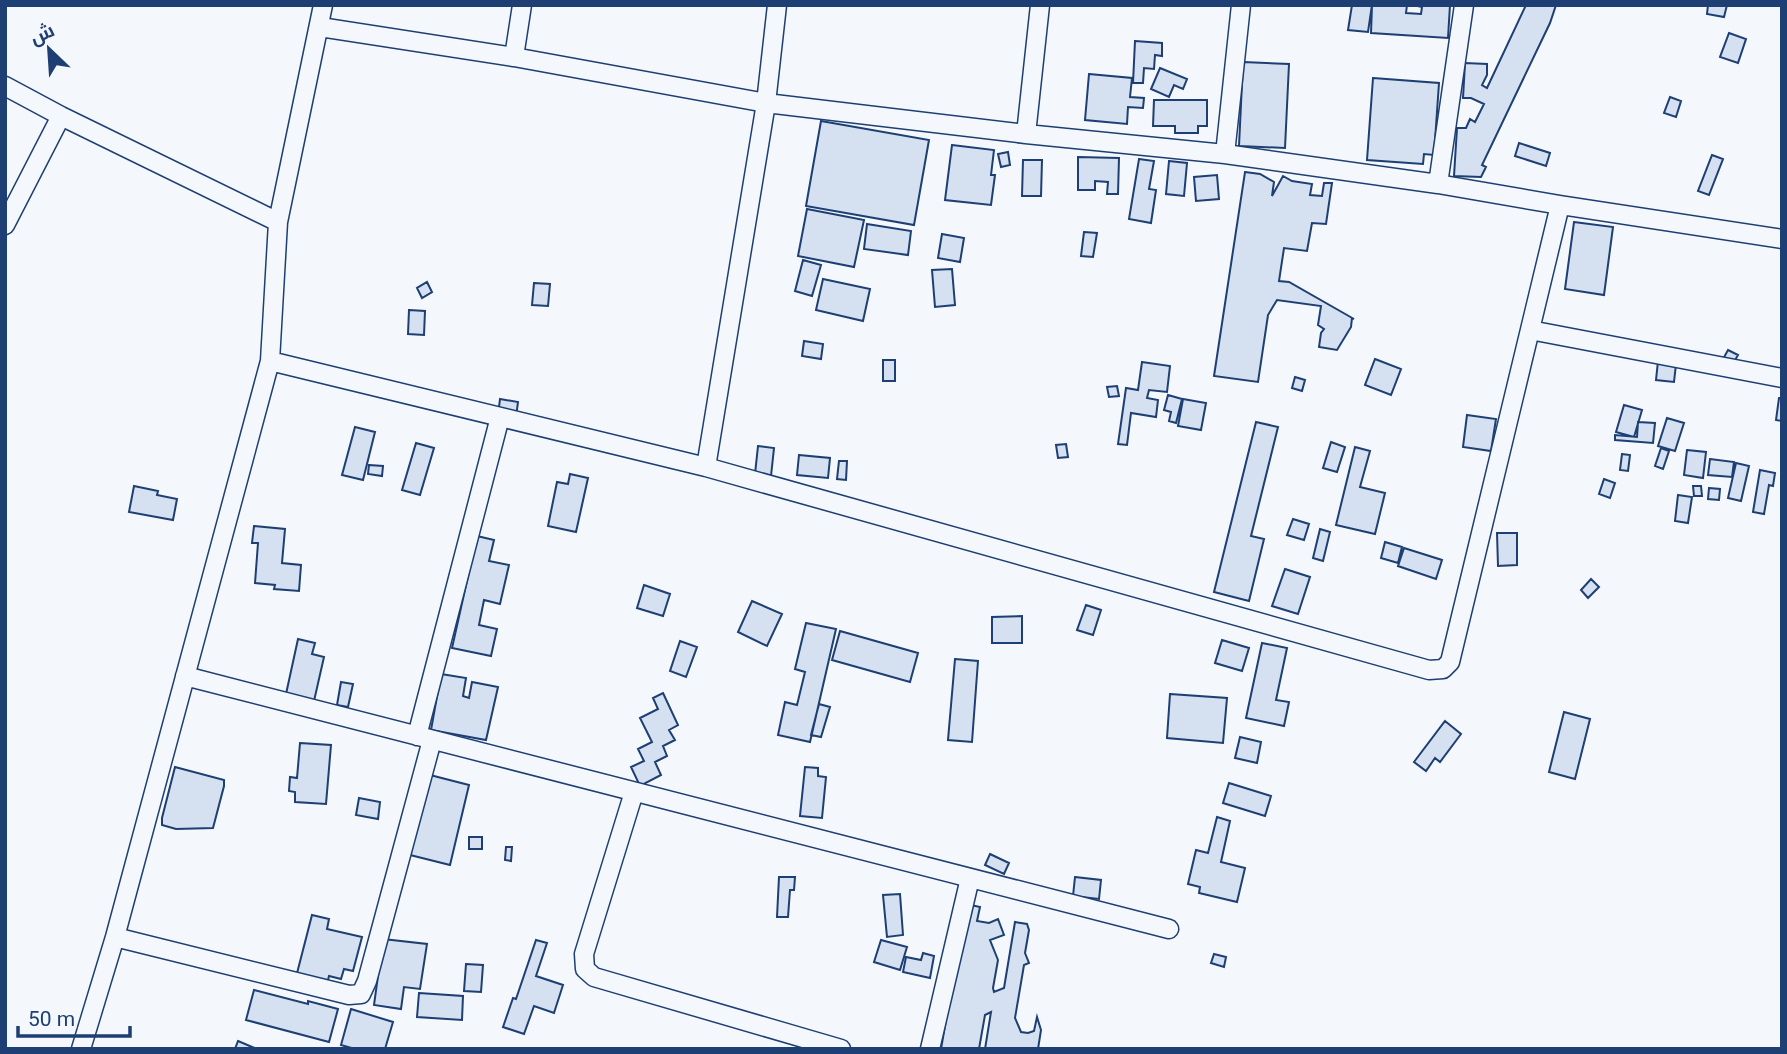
<svg xmlns="http://www.w3.org/2000/svg" width="1787" height="1054" viewBox="0 0 1787 1054" font-family="Roboto,Cairo,sans-serif">
	<style>
		.building { fill: #d5e0f0; stroke: #1d3f73; stroke-width: 2 }
		.lines { fill: none; stroke-linecap: round; stroke-linejoin: round }
		.minor-casing { stroke: #1d3f73; stroke-width: 21 }
		.minor { stroke: #f4f7fb; stroke-width: 18 }
	</style>
	<rect width="100%" height="100%" fill="#f4f7fb"/>
	<!-- building -->
	<path class="building" d="M1352,5H1372L1368,32L1348,30Z
		M1372,5H1407L1406,13L1421,14L1422,7L1413,5H1450L1448,38L1371,33Z
		M1526,5H1556L1550,23L1482,165L1486,167L1481,177L1454,176L1457,128H1466L1470,119L1475,122L1484,104L1471,98H1463L1465,63L1487,64V75L1482,85L1487,88Z
		M1708,5H1727L1724,17L1707,14Z
		M1729,33L1746,39L1738,63L1720,57Z
		M1135,41L1162,43V56L1155,55L1154,69L1144,68L1143,83H1133Z
		M1243,62L1289,64L1285,148L1239,146Z
		M1160,68L1187,79L1183,89L1174,85L1169,97L1151,89Z
		M1089,74L1132,78L1130,97L1144,98L1143,108L1128,107L1127,124L1085,120Z
		M1373,78L1439,83L1434,155L1424,154L1423,164L1367,160Z
		M1670,97L1681,101L1676,117L1664,113Z
		M1154,100H1207V126H1198V133H1175V126H1153Z
		M821,121L929,140L914,225L806,206Z
		M821,121L929,140L914,225L806,206Z
		M1519,143L1550,153L1546,166L1515,156Z
		M952,145L994,150L991,175H995L991,205L945,200Z
		M1008,152L1010,165L1001,167L998,154Z
		M1712,155L1723,159L1709,195L1698,191Z
		M1078,157L1119,158L1118,194H1107L1108,182L1095,181V190H1078Z
		M1139,159L1154,161L1149,189L1156,190L1151,223L1129,219Z
		M1023,160H1042L1041,196H1022Z
		M1169,161L1187,163L1184,196L1166,194Z
		M1245,172L1260,174L1274,182L1272,196L1283,176L1292,181L1312,184L1310,195L1322,196L1324,183H1332L1326,224L1312,223L1307,251L1284,248L1279,281L1289,282L1354,319L1352,318L1351,327L1337,350L1319,347L1321,333L1324,329L1318,325L1321,306L1277,300L1268,315L1258,382L1214,376Z
		M1217,175L1219,199L1196,201L1194,177Z
		M807,209L864,220L854,267L798,256Z
		M807,209L864,220L854,267L798,256Z
		M1574,222L1613,227L1604,295L1565,289Z
		M867,224L911,231L908,255L864,249Z
		M1084,232L1097,233L1093,257L1081,256Z
		M942,234L964,238L960,262L938,258Z
		M803,260L821,265L812,296L795,291Z
		M952,269L955,305L935,307L932,270Z
		M823,279L870,289L863,321L816,310Z
		M823,279L870,289L863,321L816,310Z
		M427,282L432,292L422,298L417,288Z
		M534,283L550,284L548,306L532,305Z
		M409,310L425,311L424,335L408,334Z
		M804,341L823,344L821,359L802,356Z
		M1728,350L1738,355L1733,364L1723,359Z
		M1375,359L1401,369L1391,395L1365,385Z
		M883,360H895V381H883Z
		M1658,361L1676,364L1674,382L1656,380Z
		M1142,362L1170,366L1167,392L1149,390L1147,398L1158,400L1156,417L1131,413L1127,445L1118,444L1126,388L1138,390Z
		M1295,377L1305,380L1302,391L1292,388Z
		M1117,386L1119,396L1109,397L1107,387Z
		M1168,395L1182,399L1176,423L1169,421L1171,412L1164,410Z
		M1779,398H1782V421L1776,420Z
		M500,399L518,402L516,417L498,415Z
		M1183,399L1206,403L1201,430L1178,426Z
		M1624,405L1642,410L1634,437L1616,432Z
		M1467,415L1496,419L1491,451L1463,447Z
		M1667,418L1684,423L1675,451L1658,446Z
		M1256,422L1278,427L1251,536L1264,539L1249,601L1214,592Z
		M1638,422L1655,423L1653,443L1615,440V435L1637,437Z
		M355,427L375,432L363,480L342,475Z
		M1331,442L1345,447L1337,472L1323,468Z
		M416,443L434,448L420,495L402,490Z
		M1066,444L1068,457L1058,458L1056,445Z
		M758,446L774,448L771,476L755,474Z
		M1355,447L1370,451L1360,487L1385,493L1375,534L1336,525Z
		M1661,448L1669,451L1663,469L1655,466Z
		M1687,450L1706,452L1703,478L1684,475Z
		M1622,454L1630,455L1628,471L1620,470Z
		M799,455L830,458L828,478L797,475Z
		M1710,459L1734,462L1732,477L1708,475Z
		M839,461H847L846,480L837,479Z
		M1736,463L1749,466L1741,501L1728,498Z
		M369,465L383,466L382,476L368,474Z
		M1760,470L1775,473L1773,486L1769,485L1764,514L1753,512Z
		M570,474L588,478L576,532L548,526L557,482L568,484Z
		M1604,479L1615,483L1610,498L1599,494Z
		M134,486L158,491L157,495L177,499L173,520L129,512Z
		M1693,486H1701L1702,496H1694Z
		M1709,488L1720,489L1719,500L1708,499Z
		M1678,495L1692,497L1688,523L1675,521Z
		M1293,519L1309,524L1304,540L1287,535Z
		M254,526L285,529L282,563L301,565L299,591L274,589L275,585L255,583L258,543H252Z
		M1320,529L1330,532L1323,561L1313,558Z
		M1497,533H1517V565L1498,566Z
		M477,536L494,540L489,561L509,565L500,604L484,600L479,625L497,629L491,656L452,648Z
		M1385,542L1402,547L1398,563L1381,558Z
		M1404,548L1442,560L1436,579L1398,566Z
		M1285,569L1310,577L1298,614L1272,606Z
		M1591,579L1599,587L1588,598L1581,590Z
		M644,585L670,594L663,616L637,608Z
		M752,601L782,614L767,646L738,632Z
		M1086,605L1101,610L1093,635L1077,630Z
		M1022,616V643H992V617Z
		M806,623L836,629L810,742L778,735L785,702L797,705L805,672L795,669Z
		M840,631L918,653L910,682L832,660Z
		M298,639L315,643L312,654L324,657L314,701L286,694Z
		M1222,640L1249,648L1242,671L1215,663Z
		M680,641L697,647L686,677L670,671Z
		M1262,643L1287,648L1276,700L1289,702L1284,726L1246,718Z
		M955,659L978,661L972,742L948,740Z
		M441,674L466,678L463,696L469,698L472,682L498,687L486,740L431,730Z
		M341,682L353,684L348,707L337,705Z
		M663,693L678,725L669,730L675,740L663,746L667,756L655,762L661,775L640,786L631,767L644,761L638,749L652,742L640,718L658,709L653,698Z
		M1170,694L1227,698L1223,743L1167,738Z
		M819,704L830,707L821,737L811,735Z
		M1564,712L1590,719L1575,779L1549,772Z
		M1445,721L1461,734L1440,762L1435,758L1426,771L1414,762Z
		M1240,737L1261,742L1257,763L1235,758Z
		M300,743L331,745L326,804L295,802V792L289,791L290,777L297,778Z
		M175,767L224,780V786L213,828L176,829L162,825V818Z
		M805,767L818,768V776L826,777L822,818L800,816Z
		M430,775L469,785L450,865L410,855Z
		M1229,783L1271,796L1265,816L1223,803Z
		M359,798L380,802L378,819L356,815Z
		M1217,817L1230,821L1221,862L1245,868L1237,902L1199,893L1200,887L1188,884L1196,850L1208,853Z
		M469,837H482V849H469Z
		M506,847H512L511,861L505,860Z
		M990,854L1009,863L1004,874L985,865Z
		M779,877H795L794,890H790L788,917H777Z
		M1075,877L1101,880L1099,899L1073,896Z
		M900,894L903,935L887,937L883,895Z
		M966,904L980,907L977,921L989,923L998,919L1004,935L990,940L998,960L993,988L994,992L1004,988L1015,922L1027,924L1029,930L1025,953L1029,963L1024,965L1015,1018L1021,1032L1028,1033L1034,1031L1037,1017L1041,1030L1038,1049H985L991,1012L985,1015L979,1049H941Z
		M312,915L329,919L327,929L362,937L353,971L344,969L341,979L329,976L326,988L295,981Z
		M383,939L427,944L420,989L404,987L401,1009L374,1005Z
		M536,940L547,943L536,976L563,985L554,1013L534,1006L524,1034L503,1027L513,998L516,999Z
		M881,940L907,947L900,970L874,962Z
		M923,953L934,956L930,978L903,972L906,957L921,960Z
		M1214,954L1226,957L1224,967L1211,963Z
		M466,964L483,965L481,992L464,991Z
		M254,990L308,1004V1001L338,1009L329,1042L246,1020Z
		M419,993L463,996L462,1020L417,1017Z
		M351,1009L393,1022L385,1049H355L341,1045Z
		M238,1041L257,1049H235Z"/>
	<g class="lines">
		<!-- minor casing -->
		<g class="minor-casing">
			<path id="minor" d="M320,27L514,57L766,103L1026,134L1225,154L1438,184L1560,205L1782,239
				M514,57L522,5
				M5,86L61,116L278,222
				M1026,134L1040,5
				M1225,154L1241,5
				M1438,184L1464,5
				M5,225L61,116
				M1530,330L1782,378
				M270,361L706,467L1429,670L1443,669L1450,662L1560,205
				M706,467L766,103L777,5
				M185,676L1169,929
				M417,736L500,417
				M634,792L584,954L585,969L594,977L841,1049
				M115,937L349,995L361,994L367,981L432,740
				M81,1049L115,937L270,361L278,222L323,5
				M930,1049L970,878"/>
		</g>
		<!-- minor -->
		<use href="#minor" class="minor"/>
	</g>
	<!-- border -->
	<rect width="1787" height="1054" fill="none" stroke="#1d3f73" stroke-width="14"/>
	<!-- north arrow -->
	<g transform="translate(49 49) rotate(335)" stroke="#f4f7fb" stroke-width="5" paint-order="stroke">
	<path d="M0-5L12 26L0 18L-12 26Z" fill="#1d3f73"/>
	<text y="-10" font-size="19" font-weight="bold" text-anchor="middle" fill="#1d3f73">ش</text>
	</g>
	<!-- scale -->
	<path d="M18 1026v10h112v-10" fill="none" stroke="#1d3f73" stroke-width="3.5"/>
	<text x="28" y="1026" font-size="21" fill="#1d3f73" stroke="#f4f7fb" stroke-width="5" paint-order="stroke">50 m</text>
</svg>
